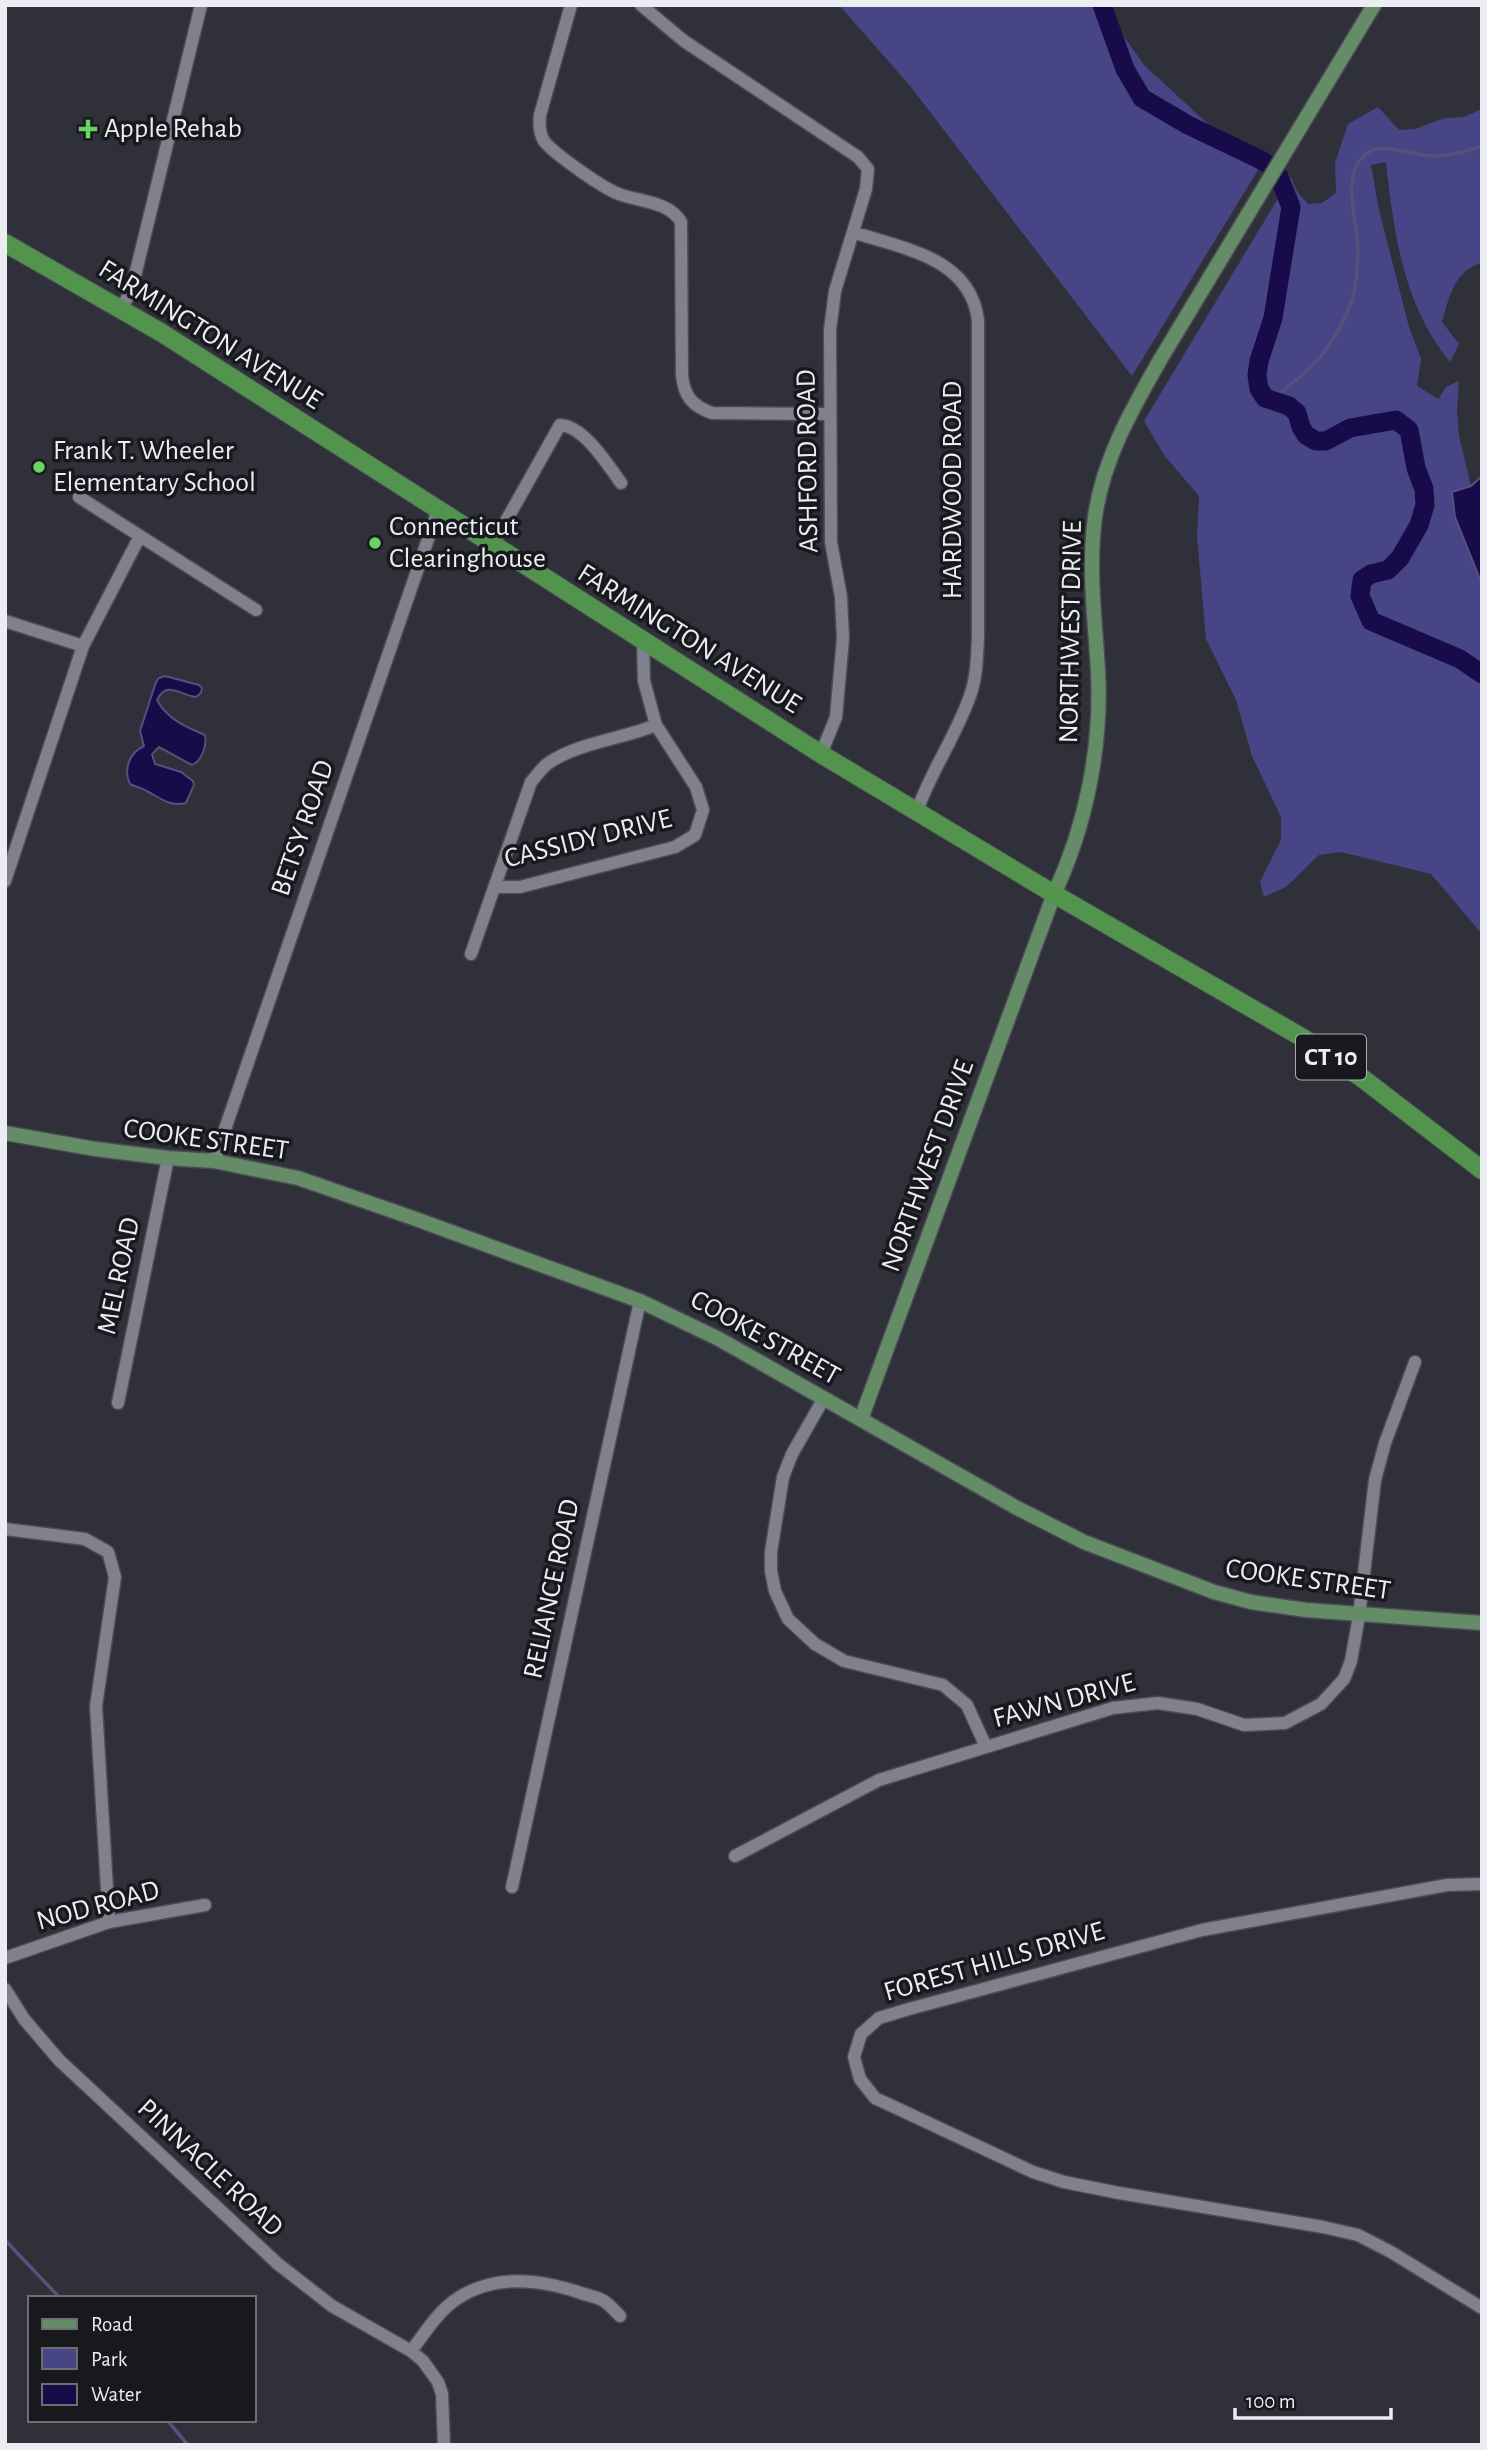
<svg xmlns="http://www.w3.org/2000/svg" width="1487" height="2450" viewBox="0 0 1487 2450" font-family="'Alegreya Sans',sans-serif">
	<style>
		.green { fill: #474585 }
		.water { fill: #170c49; stroke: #574f7c; stroke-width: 2 }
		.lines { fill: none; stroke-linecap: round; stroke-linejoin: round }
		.stream { stroke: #574f7c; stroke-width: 3.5 }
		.river { stroke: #170c49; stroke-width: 19 }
		.minor-casing { stroke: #4b4b53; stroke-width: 15 }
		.major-casing { stroke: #4b4b53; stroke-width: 17 }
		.highway-casing { stroke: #4b4b53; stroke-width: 20 }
		.minor { stroke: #80818d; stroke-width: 12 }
		.major { stroke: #648c67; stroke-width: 14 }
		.highway { stroke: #52944d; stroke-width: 18 }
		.poi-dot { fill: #6bd363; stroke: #18191d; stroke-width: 2.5 }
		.labels { text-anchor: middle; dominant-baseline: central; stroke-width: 7; stroke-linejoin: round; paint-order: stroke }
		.shield { fill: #18191d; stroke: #acadb3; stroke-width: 2 }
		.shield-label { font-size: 26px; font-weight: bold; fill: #ececf3 }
		.poi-label { font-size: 28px; fill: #ececf3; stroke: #18191d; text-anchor: start }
		.street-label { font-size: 28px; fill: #ececf3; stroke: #18191d }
	</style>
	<rect width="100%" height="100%" fill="#30303a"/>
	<!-- green -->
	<path class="green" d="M839,5H1101L1145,66L1258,170L1132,376L911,87Z
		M1378,107L1399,130L1415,129L1445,118L1464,117L1482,109V263C1454,270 1449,298 1442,322L1459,344L1450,362C1403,304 1394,234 1386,162L1371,165L1379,210L1409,327L1421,359L1417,386L1438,399L1446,387L1459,381L1457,411L1459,436L1471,486L1452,492L1455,517L1482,584V934L1431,874L1341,852L1319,855L1286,887L1264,897L1260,882L1281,840V817L1252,756L1236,700L1206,639L1197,536L1199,496L1164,455L1144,421L1291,177L1296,190L1308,204L1322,203L1336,193L1335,163L1348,124Z"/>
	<!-- water -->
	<path class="water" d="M1482,476V584L1455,517L1452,492L1471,486Z
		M165,676L199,685L202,688L201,693L196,697C179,695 167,680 157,700C167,719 186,727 205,735C207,745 202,761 192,765L159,747L152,754L155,764L181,772L193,781L194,785L186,803C170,807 160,798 147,791C142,788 136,787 130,784C123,770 129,753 144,746L140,731L156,682L159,678Z"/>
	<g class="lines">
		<!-- stream -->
		<path class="stream" d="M1270,400C1309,373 1334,348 1351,303C1356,291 1358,263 1358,250C1358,221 1339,174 1367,153C1383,141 1416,157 1435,156C1452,156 1466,152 1482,146
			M5,2240L60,2298
			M167,2420L188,2445"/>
		<!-- river -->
		<path class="river" d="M1102,5L1125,69L1142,98L1188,125L1261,160L1272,167L1279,177L1291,207L1273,318L1259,361L1257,375L1259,389L1265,398L1289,406L1297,413L1301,427L1306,435L1316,441H1326L1350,428L1396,420L1409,430L1416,468L1424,489L1425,505L1419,525L1400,558L1388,570L1371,574L1362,580L1360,596L1371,621L1460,659L1482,674"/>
		<!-- minor casing -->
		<g class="minor-casing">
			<path id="minor" d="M571,5L540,115C539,124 539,133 544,141C553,153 604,189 619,194C639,202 669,201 681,222L682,375C684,396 692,406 712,413L830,414
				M641,5L684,41L858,157L868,169L866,189L835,291L830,330L831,542L841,597L843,638L836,717L821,754
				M853,232C903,249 970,257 978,320V636C977,656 977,677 970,696C956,736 931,771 917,811
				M121,308L131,292L201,5
				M79,497L256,610
				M492,546L560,425C584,426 608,465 621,483
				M5,621L83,646
				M5,881L83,646L140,536
				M495,887H520L675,847L695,835L703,810L696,787L656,725
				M471,954L531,782C537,775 543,766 550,762C581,742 622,739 656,725L644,681L643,641
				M214,1161L438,510
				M824,1398L792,1454L783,1477L771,1552V1571L775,1591L788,1619L815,1644L844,1661L943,1685L967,1705L986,1747
				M118,1403L168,1158
				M5,1529L85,1539L108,1552L115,1577L96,1706L109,1922
				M735,1856L879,1780L1113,1708L1158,1703L1197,1709L1244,1725L1285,1723L1321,1704L1344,1679L1351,1661L1359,1616L1375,1480L1385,1443L1415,1362
				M1482,1884L1447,1885L1202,1930L909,2009L879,2018L861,2034L854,2057L860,2079L875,2098L1033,2172L1064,2182L1119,2193L1323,2227L1358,2235L1391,2252L1482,2308
				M512,1887L640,1301
				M5,1958L109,1922L205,1905
				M5,1989L24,2019L59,2060L278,2264L332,2306L411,2351L423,2361L438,2382L442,2394L444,2445
				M411,2351C425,2333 438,2311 458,2298C496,2273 544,2280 584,2294C590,2296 598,2297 604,2301C610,2305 615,2311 620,2316"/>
		</g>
		<!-- major casing -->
		<g class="major-casing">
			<path id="major" d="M5,1133L95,1149L168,1158L214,1161L298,1178L413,1218L640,1301L719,1339L1017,1508L1084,1542L1214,1592L1251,1602L1306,1610L1482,1623
				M861,1419L1054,894C1086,826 1102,746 1098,671C1095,619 1088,569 1095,517C1103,459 1132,409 1160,360L1374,5"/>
		</g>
		<!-- highway casing -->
		<g class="highway-casing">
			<path id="highway" d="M5,243L162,333L821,754L1054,894L1303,1038L1362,1078L1482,1170"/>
		</g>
		<!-- minor -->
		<use href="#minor" class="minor"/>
		<!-- major -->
		<use href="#major" class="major"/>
		<!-- highway -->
		<use href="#highway" class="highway"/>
	</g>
	<!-- markers -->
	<g class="poi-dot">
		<path d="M84.5 118.5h7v7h7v7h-7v7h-7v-7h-7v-7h7z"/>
		<circle cx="39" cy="467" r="7"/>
		<circle cx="375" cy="543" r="7"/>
	</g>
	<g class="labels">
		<!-- shield labels -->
		<rect class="shield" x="1296" y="1034.5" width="70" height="45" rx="5"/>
		<g class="shield-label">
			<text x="1331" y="1057">CT 10</text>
		</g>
		<!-- poi labels -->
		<g class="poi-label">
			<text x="104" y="129">Apple Rehab</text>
			<text x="53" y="451">Frank T. Wheeler<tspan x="53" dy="32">Elementary School</tspan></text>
			<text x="389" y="527">Connecticut<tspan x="389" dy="32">Clearinghouse</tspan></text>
		</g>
		<!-- street labels -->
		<g class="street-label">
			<text transform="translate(210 335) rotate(32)">FARMINGTON AVENUE</text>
			<text transform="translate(808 461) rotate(-91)">ASHFORD ROAD</text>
			<text transform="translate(953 490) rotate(-90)">HARDWOOD ROAD</text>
			<text transform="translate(1071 632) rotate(-89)">NORTHWEST DRIVE</text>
			<text transform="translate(689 639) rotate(32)">FARMINGTON AVENUE</text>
			<text transform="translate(303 828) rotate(-71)">BETSY ROAD</text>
			<text transform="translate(588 839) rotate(-14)">CASSIDY DRIVE</text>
			<text transform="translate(206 1140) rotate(8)">COOKE STREET</text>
			<text transform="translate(928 1166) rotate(-70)">NORTHWEST DRIVE</text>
			<text transform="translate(119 1276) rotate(-78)">MEL ROAD</text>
			<text transform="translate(765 1338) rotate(29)">COOKE STREET</text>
			<text transform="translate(1308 1580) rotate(8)">COOKE STREET</text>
			<text transform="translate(552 1589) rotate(-78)">RELIANCE ROAD</text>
			<text transform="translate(1064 1701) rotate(-15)">FAWN DRIVE</text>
			<text transform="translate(98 1906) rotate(-15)">NOD ROAD</text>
			<text transform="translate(994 1962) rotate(-16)">FOREST HILLS DRIVE</text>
			<text transform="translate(210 2168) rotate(43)">PINNACLE ROAD</text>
		</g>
	</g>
	<!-- border -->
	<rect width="1487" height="2450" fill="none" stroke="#ececf3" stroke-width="14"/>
	<!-- legend -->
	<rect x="28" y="2296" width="228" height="126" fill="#18191d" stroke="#6d6d73" stroke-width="2"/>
	<rect x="42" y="2319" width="35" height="10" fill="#648c67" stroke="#6d6d73" stroke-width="2"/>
	<text x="91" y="2331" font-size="21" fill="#ececf3">Road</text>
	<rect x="42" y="2348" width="35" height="21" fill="#474585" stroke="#6d6d73" stroke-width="2"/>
	<text x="91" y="2366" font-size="21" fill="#ececf3">Park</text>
	<rect x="42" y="2384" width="35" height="21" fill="#170c49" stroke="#6d6d73" stroke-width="2"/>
	<text x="91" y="2401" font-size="21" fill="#ececf3">Water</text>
	<!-- scale -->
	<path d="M1235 2408v10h156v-10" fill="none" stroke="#ececf3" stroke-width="3.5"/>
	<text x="1246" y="2408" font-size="21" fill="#ececf3" stroke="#18191d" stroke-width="5" paint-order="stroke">100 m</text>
</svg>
